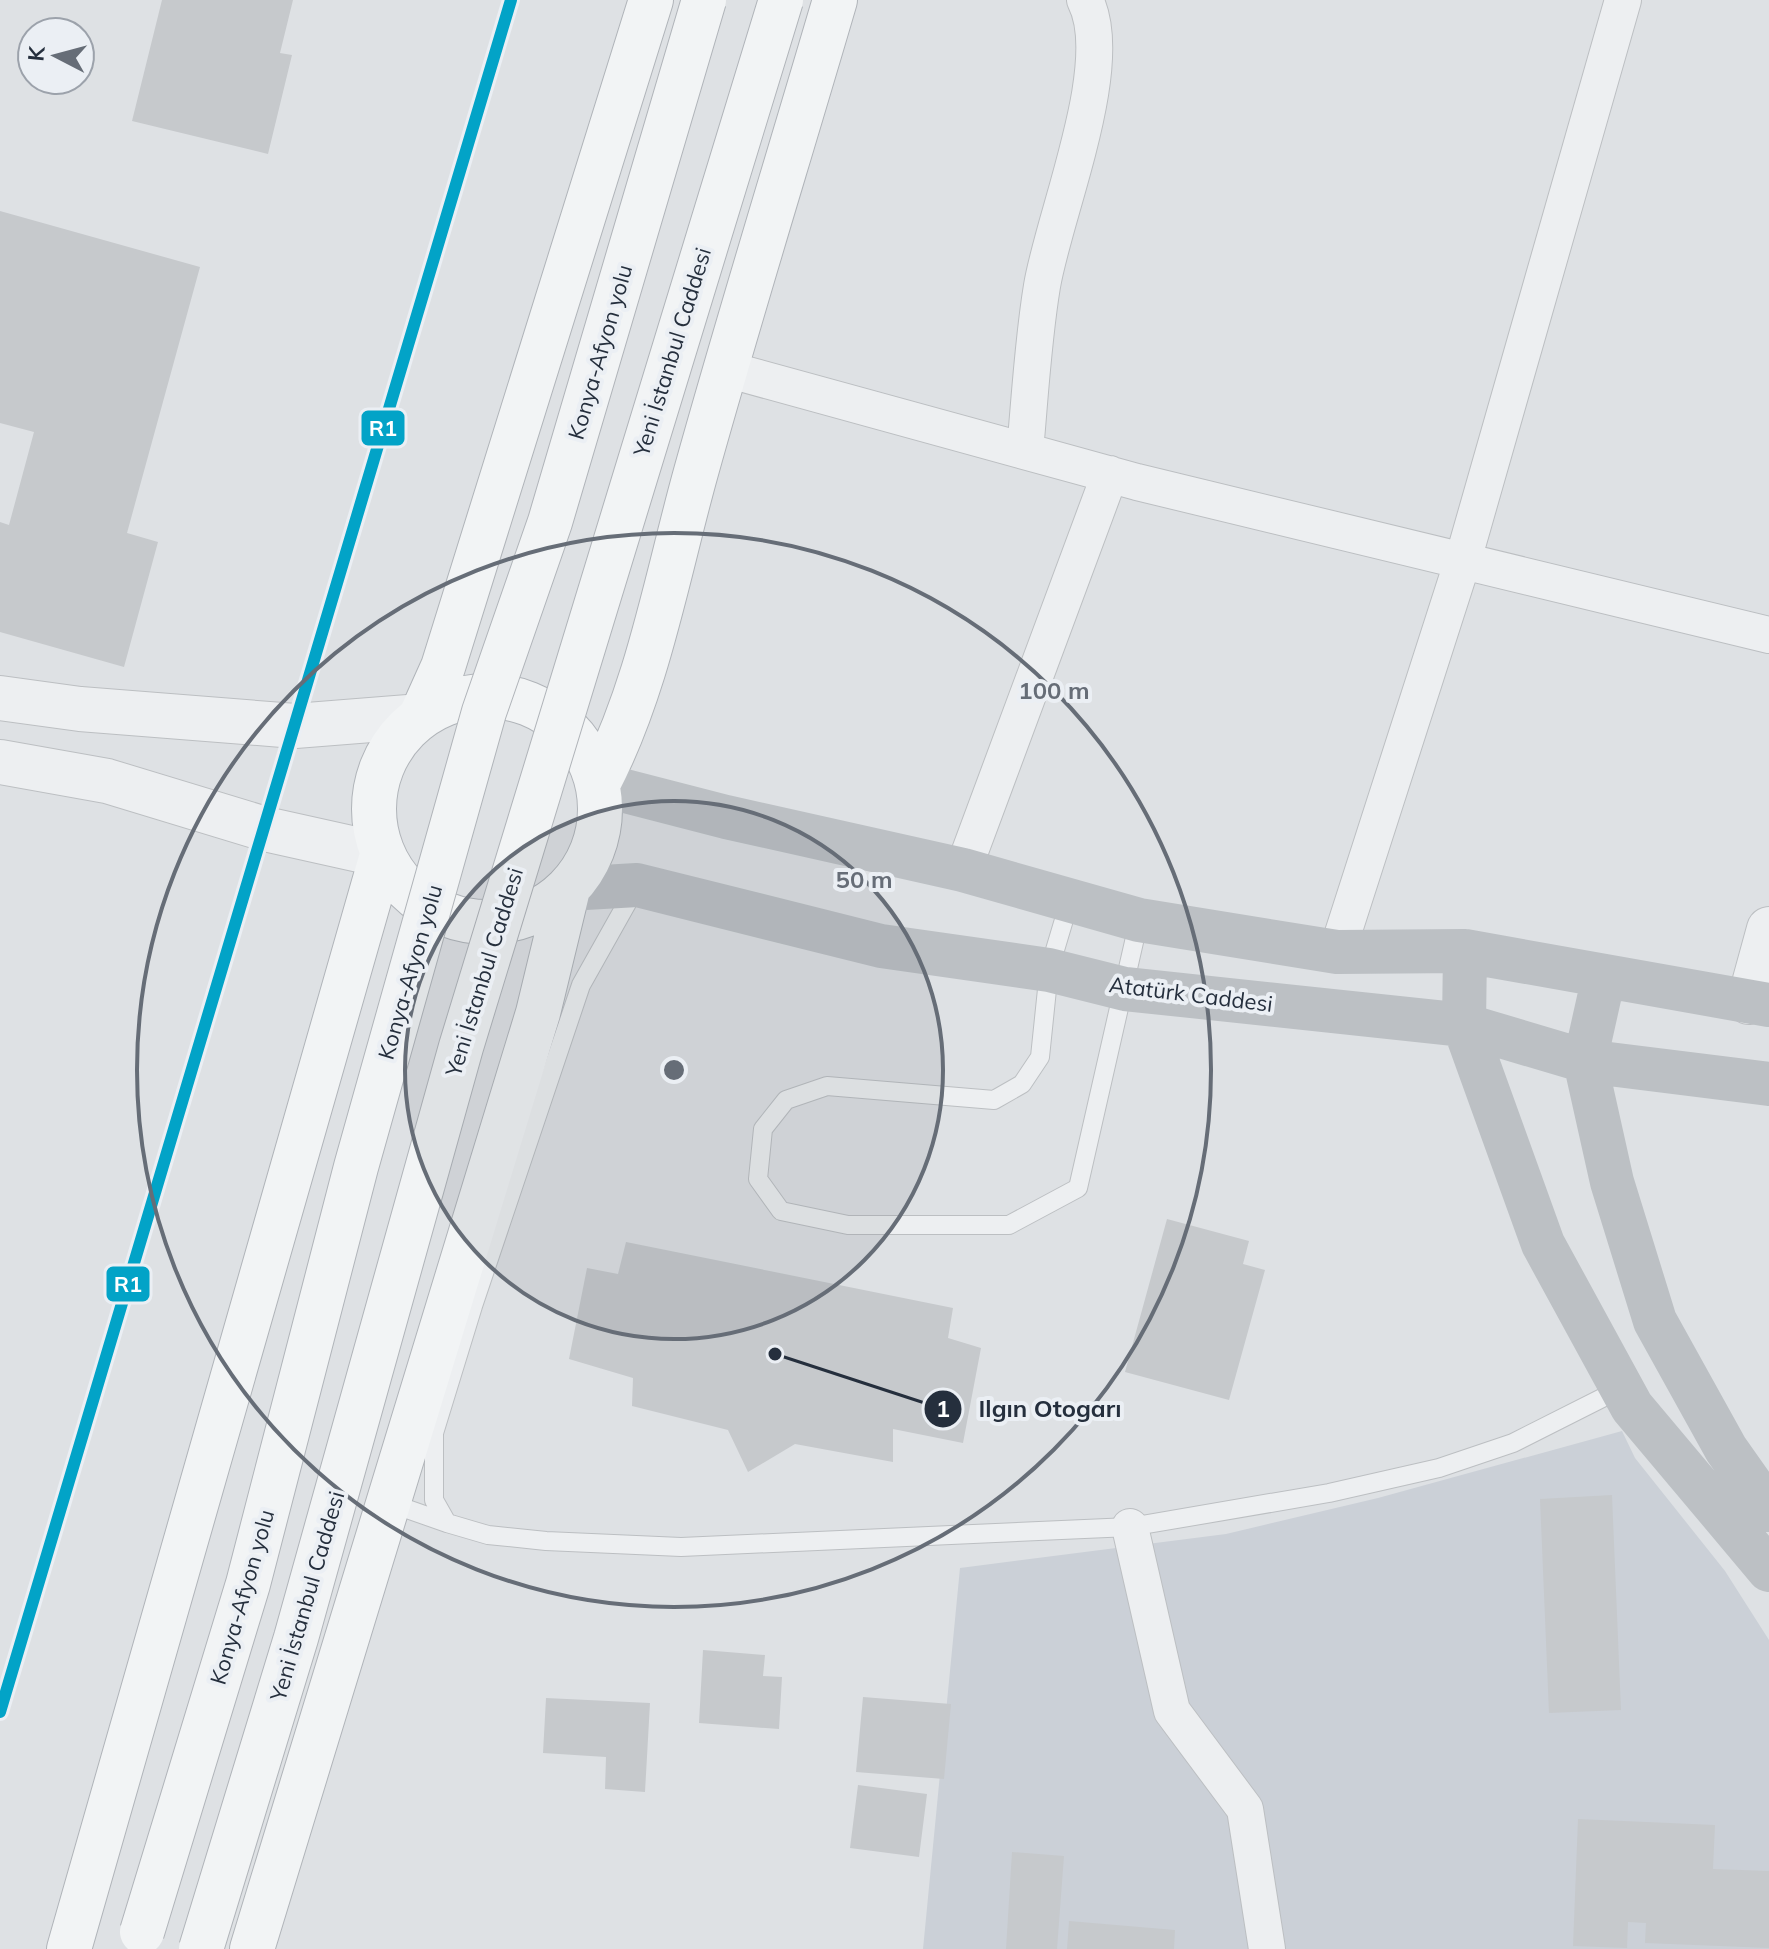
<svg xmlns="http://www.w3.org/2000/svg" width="1769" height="1949" viewBox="0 0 1769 1949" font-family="Mulish,sans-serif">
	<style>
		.built { fill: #cbd0d7 }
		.building { fill: #c6c9cc }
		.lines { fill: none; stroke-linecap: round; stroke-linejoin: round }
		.service-casing { stroke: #bcbfc2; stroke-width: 20 }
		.minor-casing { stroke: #bcbfc2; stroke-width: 38 }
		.tertiary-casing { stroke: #bcbfc2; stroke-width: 46 }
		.trunk-casing { stroke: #b0b4b9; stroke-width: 46 }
		.service { stroke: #edeff1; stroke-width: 18 }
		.minor { stroke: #edeff1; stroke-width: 36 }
		.tertiary { stroke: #edeff1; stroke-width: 44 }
		.secondary { stroke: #bcc0c4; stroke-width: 44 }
		.trunk { stroke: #f2f4f5; stroke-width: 44 }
		.trunk-bridge-casing { stroke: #b0b4b9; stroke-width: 46; stroke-linecap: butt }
		.trunk-bridge { stroke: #f2f4f5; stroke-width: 44 }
		.rail-1-casing { stroke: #ebeff4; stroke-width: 18 }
		.rail-1 { stroke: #02a3c7; stroke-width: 12 }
		.ring { fill: none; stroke: #666d77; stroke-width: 4 }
		.labels { text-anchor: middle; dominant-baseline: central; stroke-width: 8; stroke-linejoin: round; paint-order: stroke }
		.street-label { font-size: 22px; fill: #252f3d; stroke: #ebeff4 }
		.centre { fill: #666d77; stroke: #ebeff4; stroke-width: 4 }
		.ring-label { font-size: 24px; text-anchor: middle; font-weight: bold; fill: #666d77; stroke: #ebeff4; stroke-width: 8; stroke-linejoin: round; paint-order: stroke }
		.leader { fill: none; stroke: #252f3d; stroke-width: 3 }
		.callout-dot { fill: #252f3d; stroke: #ebeff4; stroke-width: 3 }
		.mark-label { font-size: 24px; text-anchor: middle; font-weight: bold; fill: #fff }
		.callout-label { font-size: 24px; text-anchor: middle; font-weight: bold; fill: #252f3d; stroke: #ebeff4; stroke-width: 8; stroke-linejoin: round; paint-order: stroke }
		.line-badge { stroke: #ebeff4; stroke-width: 3 }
		.badge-label { font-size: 22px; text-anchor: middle; font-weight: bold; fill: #fff }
	</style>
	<rect width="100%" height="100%" fill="#dee1e4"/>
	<!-- built -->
	<path class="built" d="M1622,1431L1635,1458L1725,1571L1769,1640V1949H923L960,1568L1226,1534L1378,1498Z"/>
	<!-- building -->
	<path class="building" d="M162,0H293L280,53L292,55L268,154L132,121Z
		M0,211L200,267L127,533L158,542L124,667L0,632V522L9,525L34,432L0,423Z
		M1167,1219L1249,1241L1243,1264L1265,1270L1229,1400L1125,1372Z
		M626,1242L953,1308L948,1338L981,1348L963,1443L893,1429V1462L795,1444L748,1472L728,1430L632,1406L633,1378L569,1359L587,1268L618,1274Z
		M1612,1495L1621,1710L1549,1713L1540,1499Z
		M703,1650L765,1655L763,1676L782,1677L779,1729L699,1723Z
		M863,1697L951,1704L944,1779L856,1772Z
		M546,1698L650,1703L645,1792L605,1789L606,1757L543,1753Z
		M858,1785L927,1794L919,1857L850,1848Z
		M1578,1819L1715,1825L1713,1869L1769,1871V1948L1645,1943L1646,1923L1628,1922L1627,1948L1573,1946Z
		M1012,1852L1064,1856L1057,1949H1006Z
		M1069,1921L1175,1930L1174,1949H1067Z"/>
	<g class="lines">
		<!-- service casing -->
		<g class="service-casing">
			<path id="service" d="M636,887L581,985L473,1306L434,1433V1500L447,1523L488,1535L546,1541L681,1547L1130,1527L1329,1493L1439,1468L1513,1443L1622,1388
				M1069,903L1049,970L1040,1057L1022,1084L994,1100L827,1086L786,1100L763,1129L758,1179L781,1211L848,1225H1009L1078,1188L1139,920
				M387,1502L447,1523"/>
		</g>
		<!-- minor casing -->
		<g class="minor-casing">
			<path id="minor" d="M726,369L1137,482L1769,635
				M1025,451C1030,396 1033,340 1042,286C1054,214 1118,64 1085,0
				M963,870L1110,474
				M1337,952L1463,560L1623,0
				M1130,1527L1172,1711L1245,1809L1267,1949"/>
		</g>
		<!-- tertiary casing -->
		<g class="tertiary-casing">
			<path id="tertiary" d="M0,698L80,709L295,726L421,716
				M0,762L107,781L265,829L382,855
				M1749,1002L1769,929"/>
		</g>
		<!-- trunk casing -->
		<g class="trunk-casing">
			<path id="trunk" d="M374 809a113 113 0 1 1 226 0a113 113 0 1 1-226 0Z
				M421,716L443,667L651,0
				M598,784C648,688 667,576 696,472C740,314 789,157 835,0
				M69,1949L382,855
				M252,1949L538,1013L568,889"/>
		</g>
		<!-- service -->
		<use href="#service" class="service"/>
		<!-- minor -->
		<use href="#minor" class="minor"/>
		<!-- tertiary -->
		<use href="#tertiary" class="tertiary"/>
		<!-- secondary -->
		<path class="secondary" d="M598,784L726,817L963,870L1139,920L1337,952L1465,951L1769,1005
			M568,889L637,885L881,946L1049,970L1125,989L1464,1025L1585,1061L1769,1084
			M1465,951L1464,1025L1543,1244L1632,1407L1769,1570
			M1604,976L1585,1061L1612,1182L1655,1321L1726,1449L1769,1510"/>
		<!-- trunk -->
		<use href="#trunk" class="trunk"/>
		<!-- trunk-bridge casing -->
		<g class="trunk-bridge-casing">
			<path id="trunk-bridge" d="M142,1932L248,1584L356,1167L484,712L550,522L704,0
				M201,1949L296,1638L461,1047L781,0"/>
		</g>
		<!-- trunk-bridge -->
		<use href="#trunk-bridge" class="trunk-bridge"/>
		<!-- rail-1 casing -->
		<g class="rail-1-casing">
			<path id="rail-1" d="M0,1712L511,0"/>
		</g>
		<!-- rail-1 -->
		<use href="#rail-1" class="rail-1"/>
	</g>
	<!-- distance rings -->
	<circle cx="674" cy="1070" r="269" fill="#666d77" fill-opacity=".12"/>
	<g class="ring">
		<circle cx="674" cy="1070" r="269"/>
		<circle cx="674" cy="1070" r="537"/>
	</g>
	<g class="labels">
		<!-- street labels -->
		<g class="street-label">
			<text transform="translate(600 352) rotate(-74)">Konya-Afyon yolu</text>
			<text transform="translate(672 352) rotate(-73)">Yeni İstanbul Caddesi</text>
			<text transform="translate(410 972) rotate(-74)">Konya-Afyon yolu</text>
			<text transform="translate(484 972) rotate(-73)">Yeni İstanbul Caddesi</text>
			<text transform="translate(1191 994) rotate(7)">Atatürk Caddesi</text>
			<text transform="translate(307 1596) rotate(-74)">Yeni İstanbul Caddesi</text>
			<text transform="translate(242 1597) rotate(-74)">Konya-Afyon yolu</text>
		</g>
	</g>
	<circle cx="674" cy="1070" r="12" class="centre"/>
	<g class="ring-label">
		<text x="1054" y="699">100 m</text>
		<text x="864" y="888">50 m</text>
	</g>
	<!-- callouts -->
	<path class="leader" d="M775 1354L943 1409"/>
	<g class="callout-dot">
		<circle cx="775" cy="1354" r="8"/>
		<circle cx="943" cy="1409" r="20"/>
	</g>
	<g class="mark-label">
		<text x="943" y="1417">1</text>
	</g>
	<g class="callout-label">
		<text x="1050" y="1417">Ilgın Otogarı</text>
	</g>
	<g class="line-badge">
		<rect x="360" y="409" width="46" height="38" rx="8" fill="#02a3c7"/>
		<rect x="105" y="1265" width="46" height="38" rx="8" fill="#02a3c7"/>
	</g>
	<g class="badge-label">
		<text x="383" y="436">R1</text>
		<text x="128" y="1292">R1</text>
	</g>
	<!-- north arrow -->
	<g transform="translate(56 56) rotate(276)"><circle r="38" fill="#ebeff4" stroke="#9ca2ab" stroke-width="2"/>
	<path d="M0-6L14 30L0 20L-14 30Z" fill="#666d77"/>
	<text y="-12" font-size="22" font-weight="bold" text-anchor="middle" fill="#252f3d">K</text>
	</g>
</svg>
